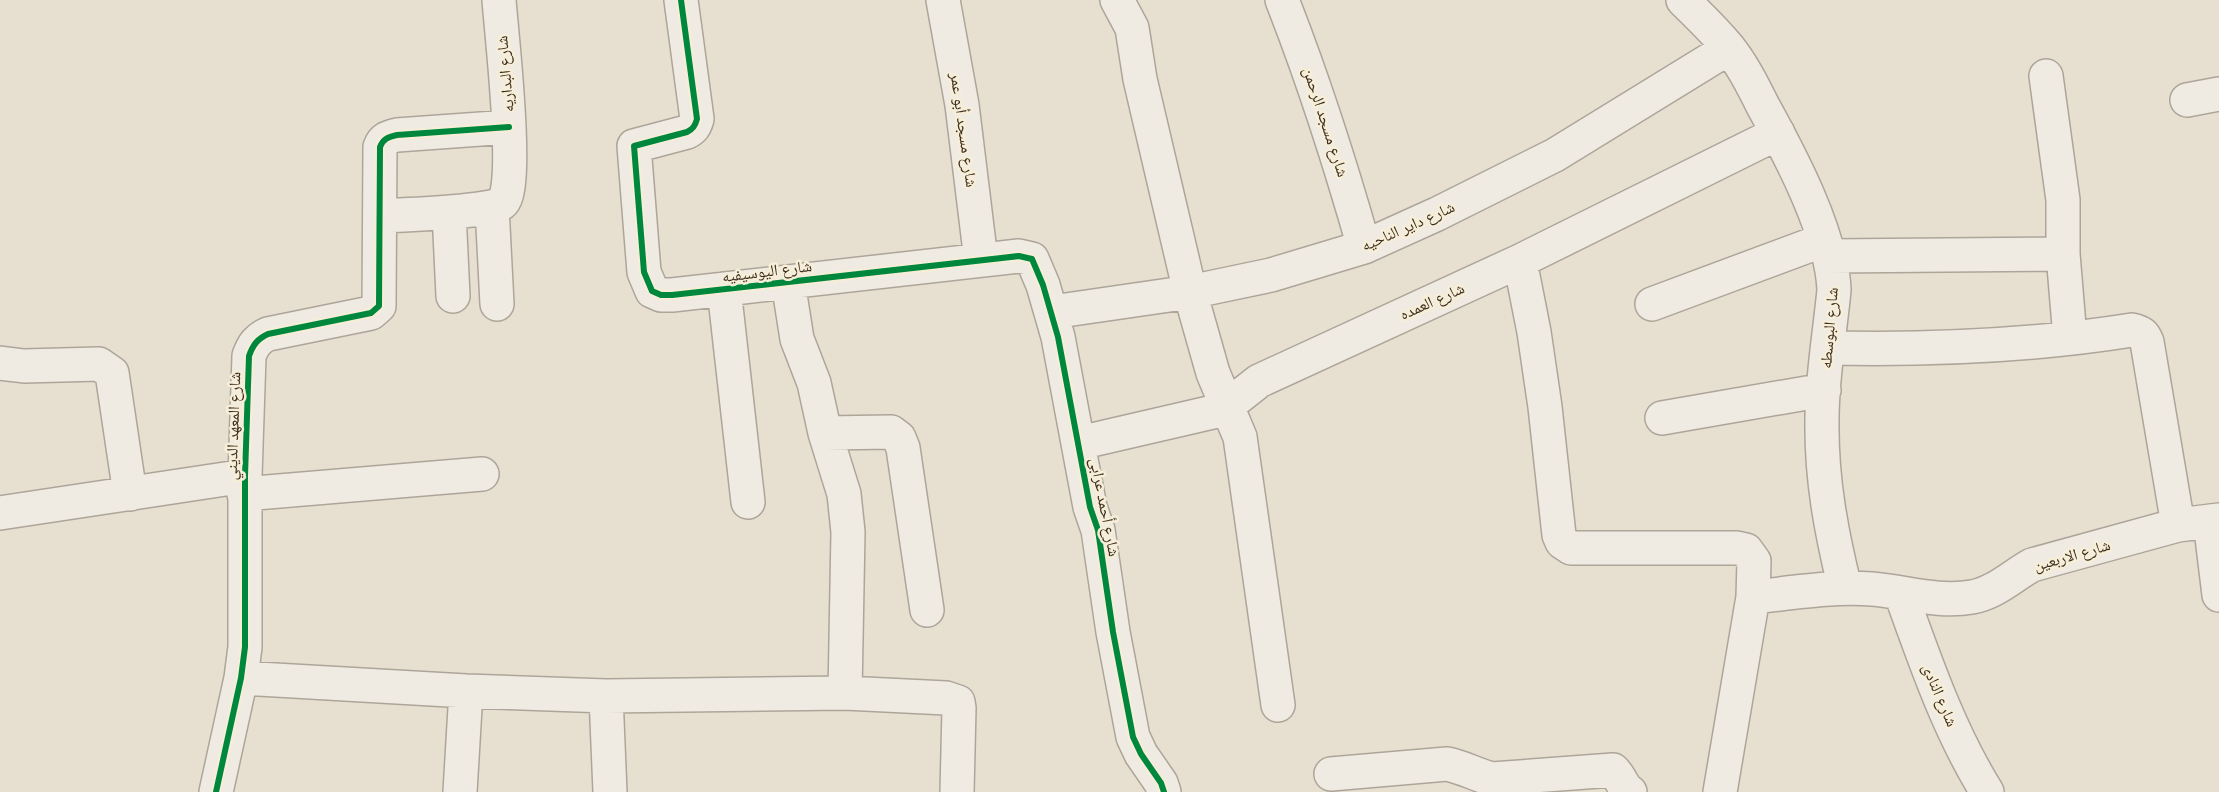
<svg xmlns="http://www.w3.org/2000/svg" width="2219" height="792" viewBox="0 0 2219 792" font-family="'Times New Roman','Noto Naskh Arabic',serif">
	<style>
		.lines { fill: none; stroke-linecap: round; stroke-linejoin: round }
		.minor-casing { stroke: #ada599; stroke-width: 36 }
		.minor { stroke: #efebe3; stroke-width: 33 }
		.cycleway-casing { stroke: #f7eed8; stroke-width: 10 }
		.cycleway { stroke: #00873e; stroke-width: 6 }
		.labels { text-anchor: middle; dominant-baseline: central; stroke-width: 5; stroke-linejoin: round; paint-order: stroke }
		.street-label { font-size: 16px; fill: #3d2e20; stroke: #f7eed8 }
	</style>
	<rect width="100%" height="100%" fill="#e7e0d1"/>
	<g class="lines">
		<!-- minor casing -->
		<g class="minor-casing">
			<path id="minor" d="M681,0L697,119C695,126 693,129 687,132L634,146L644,272L652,291L661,295H672L1019,256L1032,259L1043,285L1058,337L1090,507L1098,530L1113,632L1133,737L1141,754L1161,783L1164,792
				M943,0L962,105L981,260
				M1117,0L1132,28L1140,79L1190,292L1213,373L1240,437L1278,705
				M1282,0C1314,81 1340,163 1364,247
				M1683,0C1698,15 1714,30 1728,47C1742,64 1753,86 1763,106C1790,155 1832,234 1834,290C1830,332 1822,376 1822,419C1821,478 1831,531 1845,588
				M2046,76L2063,200V254L2070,338
				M2187,100L2219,94
				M492,207L497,304
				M449,212L453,296
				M380,216C399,215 491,212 502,203C520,190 501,29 499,0
				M1829,256L2063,254
				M1520,261L1534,332L1545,407L1559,535L1562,542L1571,548H1737L1746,550L1754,561L1753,597L1720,792
				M788,282L797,339L814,383L825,433L844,494L848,532L845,693
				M724,289L748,502
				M1652,304L1824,240
				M1052,312L1190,292L1271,275L1364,247L1437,214L1555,155L1729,48
				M1829,348C1930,350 2032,346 2132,330C2141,332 2144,334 2147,342L2178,525
				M0,363L24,366L99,364L112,373L130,494
				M1662,418L1824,390
				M825,433L891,432L899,438L903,448L927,610
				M1079,443L1213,412L1226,407L1259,381L1520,261L1778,133
				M244,494L482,474
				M0,513L245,476
				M2210,521L2219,595
				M1901,594C1925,661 1949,731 1987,792
				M1753,597C1792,593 1832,586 1872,589C1906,592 1938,603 1972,597C1995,593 2012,576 2032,565L2178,525L2219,520
				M241,678L466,691L606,696L845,693L946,698L958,702L959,708L957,792
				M606,696L610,792
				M1331,774L1447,764C1463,767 1476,775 1492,779L1613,770C1621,777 1622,787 1630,792
				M216,792L241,678L245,647V476L249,356C253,345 257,339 268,334L371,313L379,306L380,147C383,139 388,137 397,135L509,127
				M460,792L466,691"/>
		</g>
		<!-- minor -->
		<use href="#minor" class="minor"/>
		<!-- cycleway casing -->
		<g class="cycleway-casing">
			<path id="cycleway" d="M681,0L697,119C695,126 693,129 687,132L634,146L644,272L652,291L661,295H672L1019,256L1032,259L1043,285L1058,337L1090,507L1098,530L1113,632L1133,737L1141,754L1161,783L1164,792
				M216,792L241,678L245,647V476L249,356C253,345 257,339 268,334L371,313L379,306L380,147C383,139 388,137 397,135L509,127"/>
		</g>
		<!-- cycleway -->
		<use href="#cycleway" class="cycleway"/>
	</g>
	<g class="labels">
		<!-- street labels -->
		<g class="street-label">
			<text transform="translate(505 74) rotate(-95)">شارع البداريه</text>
			<text transform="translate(1326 122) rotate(72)">شارع مسجد الرحمن</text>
			<text transform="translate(964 130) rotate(82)">شارع مسجد أبو عمر</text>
			<text transform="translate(1408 226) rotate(-24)">شارع داير الناحيه</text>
			<text transform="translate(767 271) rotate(-7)">شارع اليوسيفيه</text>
			<text transform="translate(1432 301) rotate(-24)">شارع العمده</text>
			<text transform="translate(1829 328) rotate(-85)">شارع البوسطه</text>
			<text transform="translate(233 426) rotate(-88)">شارع المعهد الديني</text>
			<text transform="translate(1105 507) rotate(79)">شارع أحمد عرابى</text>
			<text transform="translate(2072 555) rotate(-16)">شارع الاربعين</text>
			<text transform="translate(1940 695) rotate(67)">شارع النادى</text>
		</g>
	</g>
</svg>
